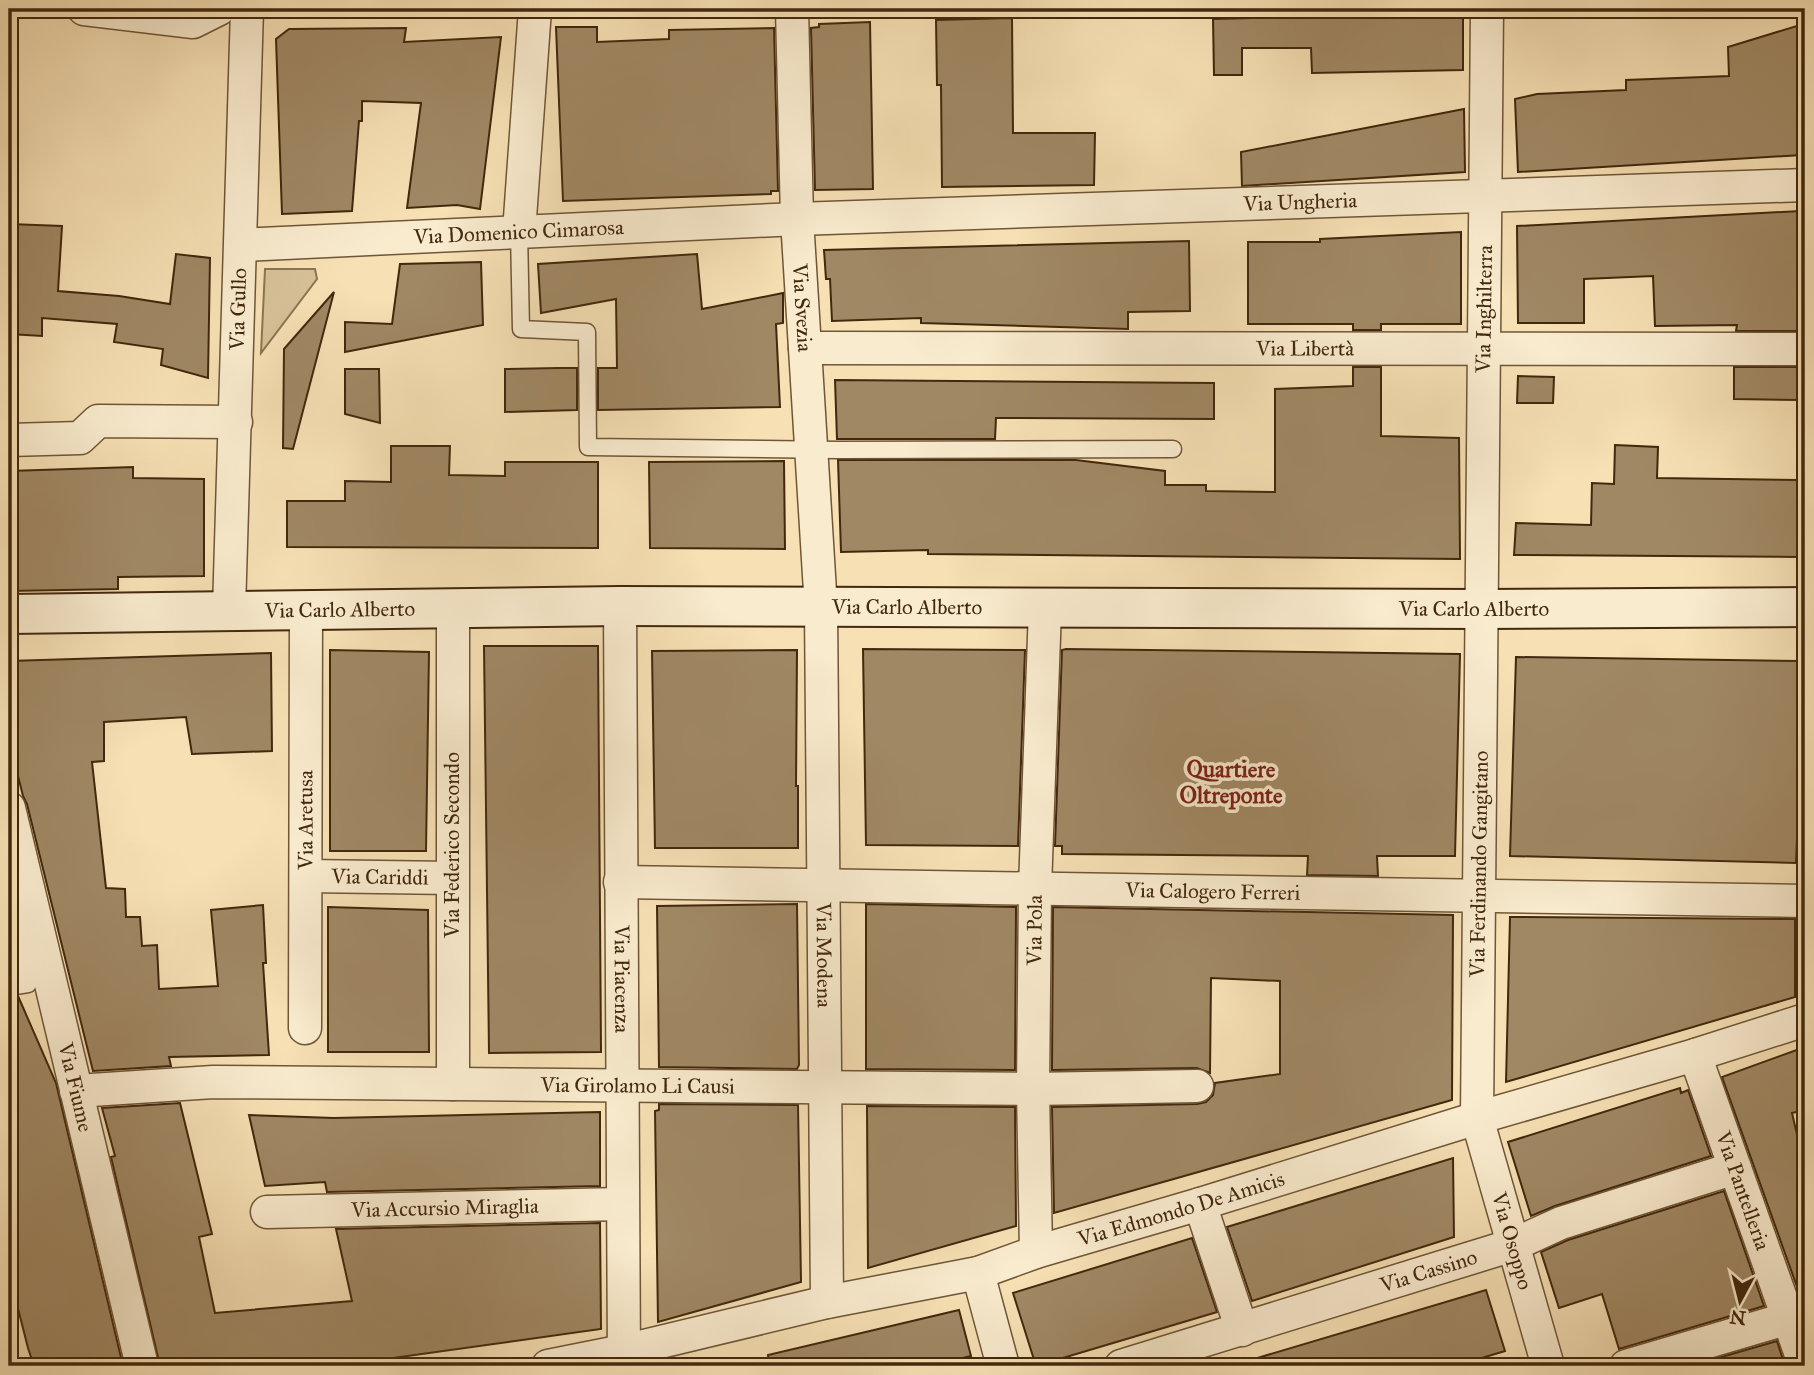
<svg xmlns="http://www.w3.org/2000/svg" width="1814" height="1375" viewBox="0 0 1814 1375" font-family="'IM FELL Great Primer',serif">
	<style>
		.green { fill: #d7c198; stroke: #8c7452; stroke-width: 2 }
		.building { fill: #a08864; stroke: #42280d; stroke-width: 2 }
		.lines { fill: none; stroke-linecap: round; stroke-linejoin: round }
		.service-casing { stroke: #6f5637; stroke-width: 19 }
		.minor-casing { stroke: #6f5637; stroke-width: 35 }
		.secondary-casing { stroke: #42280d; stroke-width: 42 }
		.service { stroke: #f9ebce; stroke-width: 16 }
		.minor { stroke: #f9ebce; stroke-width: 32 }
		.secondary { stroke: #f9ebce; stroke-width: 38 }
		.labels { text-anchor: middle; dominant-baseline: central; stroke-width: 7; stroke-linejoin: round; paint-order: stroke }
		.street-label { font-size: 21px; fill: #42280d; stroke: #f9ebce }
		.neighbourhood-label { font-size: 23px; font-weight: bold; fill: #7a1f14; stroke: #f9ebce }
	</style>
	<rect width="100%" height="100%" fill="#f6e0b4"/>
	<filter id="stains"><feTurbulence type="fractalNoise" baseFrequency=".00286" numOctaves="4"/><feColorMatrix values="0 0 0 0 .2 0 0 0 0 .09 0 0 0 0 .02 0 0 0 .5 -.17"/></filter>
	<radialGradient id="worn" r=".72"><stop offset=".6" stop-color="#630" stop-opacity="0"/><stop offset="1" stop-color="#630" stop-opacity=".3"/></radialGradient>
	<!-- green -->
	<path class="green" d="M1522,9H1796V16L1522,15Z
		M265,269H315L317,279L261,353Z"/>
	<!-- building -->
	<path class="building" d="M1463,13V70L1312,73L1311,48H1242V75H1214L1213,19Z
		M1012,18L1013,133H1095L1094,185L942,187L941,85H937L936,20Z
		M870,22L873,189L815,190L811,28L819,27V24Z
		M1800,25L1802,155L1518,172L1515,99L1537,94L1626,90V80L1729,76L1728,47Z
		M556,27H597V42L669,39V30L774,28L778,191H771V194L563,201Z
		M406,28L404,42L501,37L480,209L457,205L407,208L421,103L362,101V121H359L352,211L282,214L276,39L289,29Z
		M1464,109L1465,172L1242,186L1241,152Z
		M1800,211L1802,325L1801,331H1736L1737,325L1655,326L1653,276L1584,279V323H1518L1517,226Z
		M9,224L62,226L58,291L119,296L170,304L176,254L210,258L208,378L161,365L163,349L114,342L117,324L42,318V336L9,334Z
		M1461,232V324H1381V330H1353V324H1248V242H1320V239Z
		M1189,241L1190,311L1128,312V329L921,323V318L832,321L830,279H826L824,250Z
		M697,254L702,309L783,293V323L776,324L780,407L598,410V368H617L616,299L541,313L538,264Z
		M481,262L483,325L345,352V322L392,324L400,264Z
		M334,292L293,449L283,448L284,349Z
		M1353,367H1381V436L1459,438L1460,559L928,554V550L841,552L838,460H1076L1165,471V485H1206V491L1275,492V389L1353,386Z
		M1734,367H1800L1799,400L1734,399Z
		M558,368H577V410L505,412V369Z
		M345,369H379L380,423L345,414Z
		M1518,376L1554,377L1553,403H1517Z
		M835,380L1214,383V419L996,418L995,439H837Z
		M1615,445L1658,447L1657,478L1798,480V557L1514,555L1516,523L1591,525L1592,483L1614,484Z
		M391,446H450L449,475L505,476V462H598V548L287,547V501H345V481L391,482Z
		M784,461L785,549L650,548L649,462Z
		M133,467V478L204,479V576L118,577V589L9,591V471Z
		M484,646H598L601,1052L489,1053Z
		M863,649L1025,650L1018,846L866,845Z
		M1066,649L1460,654L1455,856H1377L1378,876L1307,875L1308,856L1062,854V846H1055L1062,650Z
		M330,650L429,652L426,851H330Z
		M797,650L796,786H798V848H655L652,651Z
		M271,653L272,751L192,754L186,717L104,722V761L92,762L106,888L125,889L126,917H140L142,946L157,945L159,989L218,986L211,910L263,905L266,963H263L269,1055L169,1057L171,1066L93,1071L27,804L23,796L9,740V661Z
		M1516,657L1800,661L1799,786L1796,863L1510,856Z
		M797,904L799,1065L797,1069L659,1067L657,906Z
		M866,904L1016,907L1015,1070L866,1069Z
		M328,907L428,910L429,1052H328Z
		M1053,907L1453,915L1452,1100L1054,1213L1052,1107L1197,1104L1206,1102L1213,1095L1215,1083L1280,1074V981L1211,978L1210,1073L1197,1068L1052,1070Z
		M1510,917L1795,919V997L1506,1082Z
		M18,996L56,1083L123,1366H34L28,1348L9,1273V997Z
		M1805,1047V1110L1792,1113L1805,1169V1298H1801L1722,1077Z
		M1680,1088L1681,1093L1688,1090L1711,1156L1555,1206L1531,1216L1508,1142Z
		M180,1103L212,1234L199,1237L215,1313L352,1301L336,1229L600,1223L601,1329L364,1362L365,1366H160L111,1157L115,1156L102,1108Z
		M659,1104L798,1105L801,1282L658,1322L655,1111L659,1110Z
		M867,1106L1015,1107L1016,1226L868,1268Z
		M600,1112V1186L327,1192L325,1182L265,1186L249,1115L334,1118Z
		M1453,1158L1454,1237L1252,1301L1227,1227Z
		M1724,1191L1764,1306L1619,1349L1602,1294L1559,1308L1541,1252L1568,1240Z
		M1192,1238L1217,1312L1036,1366L1013,1293Z
		M1486,1290L1505,1351L1455,1366H1255L1254,1359Z
		M959,1310L971,1356L930,1366H769L768,1355Z
		M1777,1341L1785,1366H1690Z"/>
	<g class="lines">
		<!-- service casing -->
		<g class="service-casing">
			<path id="service" d="M519,232L521,329L587,332L588,447L838,450L1173,449
				M9,906L28,984L9,987"/>
		</g>
		<!-- minor casing -->
		<g class="minor-casing">
			<g id="minor">
				<path d="M84,9L193,22L219,9"/>
				<path id="s1" d="M792,9L797,219L821,608L827,1302"/>
				<path id="s2" d="M1487,9L1477,1118L1548,1366"/>
				<path d="M519,232L535,9"/>
				<path id="s3" d="M241,245L797,219L1805,185"/>
				<path id="s4" d="M805,348L1805,349"/>
				<path d="M9,440L80,438L98,421L236,422"/>
				<path id="s5" d="M620,606L624,1366"/>
				<path id="s6" d="M229,610L247,9"/>
				<path id="s7" d="M9,808L142,1366"/>
				<path id="s8" d="M306,876L452,878"/>
				<path id="s9" d="M620,882L1805,901"/>
				<path id="s10" d="M305,1028L306,611"/>
				<path id="s11" d="M1695,1055L1805,1366"/>
				<path d="M453,1084V607"/>
				<path id="s12" d="M76,1091L213,1082L1033,1089L1197,1086"/>
				<path d="M1200,1204L1242,1330"/>
				<path id="s13" d="M267,1212L622,1204"/>
				<path id="s14" d="M1036,1252L1033,1089L1035,888L1045,609"/>
				<path d="M978,1273L1003,1366"/>
				<path id="s15" d="M548,1366L623,1351L827,1302L978,1273L1036,1252L1200,1204L1477,1118L1695,1055L1805,1020"/>
				<path id="s16" d="M1121,1366L1513,1245L1561,1223L1735,1168"/>
				<path d="M1626,1366L1789,1318L1805,1319"/>
			</g>
		</g>
		<!-- secondary casing -->
		<g class="secondary-casing">
			<g id="secondary">
				<path id="s17" d="M9,614L620,606L1482,609L1805,607"/>
			</g>
		</g>
		<!-- service -->
		<use href="#service" class="service"/>
		<!-- minor -->
		<use href="#minor" class="minor"/>
		<!-- secondary -->
		<use href="#secondary" class="secondary"/>
	</g>
	<g class="labels">
		<!-- street labels -->
		<g class="street-label">
			<text stroke="none"><textPath href="#s3" startOffset="1060">Via Ungheria</textPath></text>
			<text stroke="none"><textPath href="#s3" startOffset="278">Via Domenico Cimarosa</textPath></text>
			<text stroke="none"><textPath href="#s1" startOffset="299">Via Svezia</textPath></text>
			<text stroke="none"><textPath href="#s6" startOffset="301">Via Gullo</textPath></text>
			<text transform="translate(1484 309) rotate(-89)">Via Inghilterra</text>
			<text stroke="none"><textPath href="#s4" startOffset="500">Via Libertà</textPath></text>
			<text stroke="none"><textPath href="#s17" startOffset="898">Via Carlo Alberto</textPath></text>
			<text stroke="none"><textPath href="#s17" startOffset="331">Via Carlo Alberto</textPath></text>
			<text stroke="none"><textPath href="#s17" startOffset="1465">Via Carlo Alberto</textPath></text>
			<text stroke="none"><textPath href="#s10" startOffset="208">Via Aretusa</textPath></text>
			<text transform="translate(452 845) rotate(-90)">Via Federico Secondo</text>
			<text transform="translate(1479 864) rotate(-89)">Via Ferdinando Gangitano</text>
			<text stroke="none"><textPath href="#s8" startOffset="74">Via Cariddi</textPath></text>
			<text stroke="none"><textPath href="#s9" startOffset="593">Via Calogero Ferreri</textPath></text>
			<text stroke="none"><textPath href="#s14" startOffset="322">Via Pola</textPath></text>
			<text stroke="none"><textPath href="#s1" startOffset="947">Via Modena</textPath></text>
			<text stroke="none"><textPath href="#s5" startOffset="373">Via Piacenza</textPath></text>
			<text stroke="none"><textPath href="#s12" startOffset="562">Via Girolamo Li Causi</textPath></text>
			<text stroke="none"><textPath href="#s7" startOffset="287">Via Fiume</textPath></text>
			<text stroke="none"><textPath href="#s11" startOffset="144">Via Pantelleria</textPath></text>
			<text stroke="none"><textPath href="#s13" startOffset="178">Via Accursio Miraglia</textPath></text>
			<text stroke="none"><textPath href="#s15" startOffset="653">Via Edmondo De Amicis</textPath></text>
			<text stroke="none"><textPath href="#s2" startOffset="1237">Via Osoppo</textPath></text>
			<text stroke="none"><textPath href="#s16" startOffset="322">Via Cassino</textPath></text>
		</g>
		<!-- neighbourhood labels -->
		<g class="neighbourhood-label">
			<text x="1231" y="769">Quartiere<tspan x="1231" dy="26">Oltreponte</tspan></text>
		</g>
	</g>
	<!-- margin -->
	<rect width="1814" height="1375" fill="none" stroke="#f6e0b4" stroke-width="35"/>
	<rect x="10" y="10" width="1793" height="1354" fill="none" stroke="#42280d" stroke-width="3.5"/>
	<rect x="18" y="18" width="1779" height="1340" fill="none" stroke="#42280d" stroke-width="2"/>
	<!-- north arrow -->
	<g transform="translate(1740 1301) rotate(187)" stroke="#f9ebce" stroke-width="5" paint-order="stroke">
	<path d="M0-5L12 26L0 18L-12 26Z" fill="#42280d"/>
	<text y="-10" font-size="19" font-weight="bold" text-anchor="middle" fill="#42280d">N</text>
	</g>
	<rect width="100%" height="100%" filter="url(#stains)"/>
	<rect width="100%" height="100%" fill="url(#worn)"/>
</svg>
